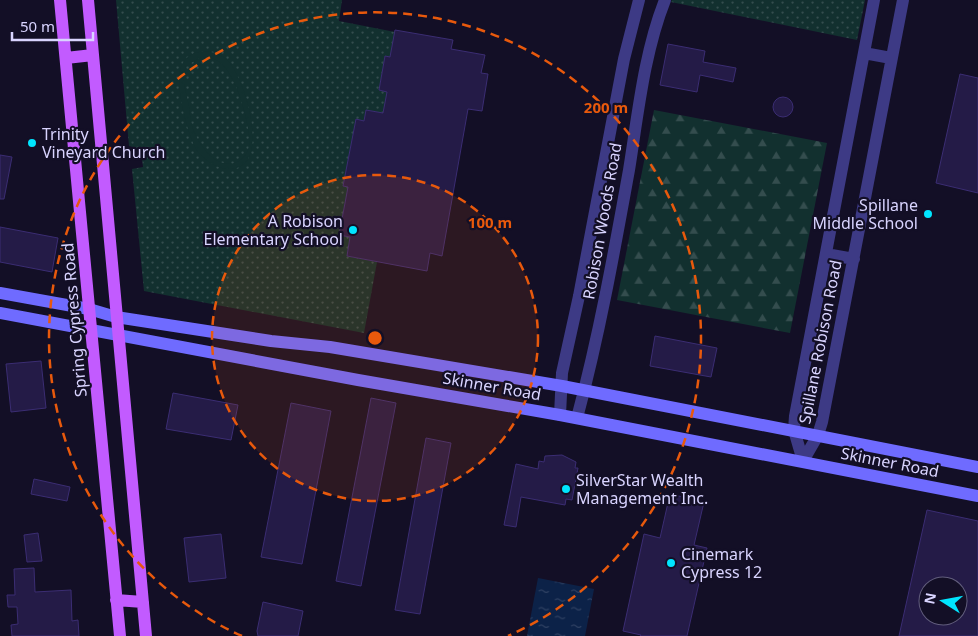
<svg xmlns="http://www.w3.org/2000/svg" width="978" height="636" viewBox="0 0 978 636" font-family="'Noto Sans',sans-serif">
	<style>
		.green { fill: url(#green-dots) }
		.forest { fill: url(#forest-firs) }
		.pitch { fill: #12302f; fill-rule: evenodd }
		.water { fill: url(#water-ripples) }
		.building { fill: #241b47; stroke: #3b2d73; fill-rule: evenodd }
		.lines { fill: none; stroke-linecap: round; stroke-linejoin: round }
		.street { stroke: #3d3a85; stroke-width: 12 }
		.secondary { stroke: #6f6bff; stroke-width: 12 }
		.primary { stroke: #c25bff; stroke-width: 12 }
		.ring { fill: none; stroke: #e8590c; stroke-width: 2.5; stroke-dasharray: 9 6 }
		.poi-dot { fill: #00e5ff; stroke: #130f26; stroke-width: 2 }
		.labels { text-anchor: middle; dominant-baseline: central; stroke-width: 4.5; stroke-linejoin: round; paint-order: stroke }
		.poi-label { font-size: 16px; fill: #d9d4ff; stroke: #130f26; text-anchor: start }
		.street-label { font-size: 16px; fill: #d9d4ff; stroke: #130f26 }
		.centre { fill: #e8590c; stroke: #130f26; stroke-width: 2.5 }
		.ring-label { font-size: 15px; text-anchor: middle; font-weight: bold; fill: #e8590c; stroke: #130f26; stroke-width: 4.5; stroke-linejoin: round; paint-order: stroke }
	</style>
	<defs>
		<pattern id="green-dots" width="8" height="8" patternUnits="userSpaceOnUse" patternTransform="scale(1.25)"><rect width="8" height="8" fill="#12302f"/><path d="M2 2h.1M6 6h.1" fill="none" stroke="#344d4e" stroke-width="1.8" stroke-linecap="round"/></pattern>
		<pattern id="forest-firs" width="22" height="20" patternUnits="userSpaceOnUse" patternTransform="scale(1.25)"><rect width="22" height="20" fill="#12302f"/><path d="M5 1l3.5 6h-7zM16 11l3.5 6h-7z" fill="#344d4e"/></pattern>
		<pattern id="water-ripples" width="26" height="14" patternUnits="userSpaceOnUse" patternTransform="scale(1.25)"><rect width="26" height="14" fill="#0c2248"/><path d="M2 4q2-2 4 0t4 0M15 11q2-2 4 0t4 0" fill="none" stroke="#2f4163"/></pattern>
	</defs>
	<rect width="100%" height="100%" fill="#130f26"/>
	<!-- green -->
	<path class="green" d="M116,0H342L339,21L395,32L390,57L385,56L379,90L391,92L383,113L366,110L364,121L356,119L343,186L351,188L348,203H345L339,235L350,237L347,256L377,262L364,333L144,291L132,169L143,167L141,149L129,146Z
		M672,0H865L857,40L671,2Z"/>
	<!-- forest -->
	<path class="forest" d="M654,110L827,143L790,333L617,300Z"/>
	<!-- pitch -->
	<path class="pitch" d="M205,51C214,52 223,55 229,62C245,79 272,167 231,169C219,170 206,161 198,152C188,138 174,83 181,67C185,56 194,52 205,51ZM201,57C221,56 228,70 236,86C241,98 252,134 249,146C248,154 242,160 235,163C214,169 197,142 192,126C190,119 190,113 189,107C187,92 180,81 186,66Z"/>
	<!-- water -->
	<path class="water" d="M538,578L594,589L585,636H527Z"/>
	<!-- building -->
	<path class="building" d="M395,30L453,40L451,49L485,55L481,73L488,74L482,111L468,109L442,256L430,253L427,271L347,256L350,237L339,235L348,187L343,186L356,119L364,121L366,110L383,113L387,92L379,90L385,56L390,57Z
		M668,44L705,51L703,62L736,68L733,82L700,75L697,92L660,85Z
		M960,74L978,78V193L936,183Z
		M773 107a10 10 0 1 1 20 0a10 10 0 1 1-20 0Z
		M0,155L12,157L4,199H0Z
		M0,227L58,238L52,272L0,262Z
		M655,336L717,348L711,377L650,366Z
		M41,361L46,408L11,412L6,364Z
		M173,393L238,405L231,440L166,429Z
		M371,398L396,403L361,586L336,581Z
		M291,403L331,411L302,564L261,557Z
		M426,438L451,443L420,614L395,610Z
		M562,455L576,462L575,468H578L572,500L566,499L565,505L521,497L516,527L504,525L516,464L538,469L539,461L544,462L545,456Z
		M34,479L70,487L67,501L31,494Z
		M670,494L704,502L694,545L707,548L687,636H640L641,635L623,631L644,534L660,538Z
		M927,510L978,521V636H899ZM928,586H958V616H928Z
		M38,533L42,561L27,562L24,535Z
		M221,534L226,578L189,582L184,538Z
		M34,568L35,592L71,590L72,621L78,620L79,636H12L11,625L18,624L17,607H8L7,595H15L14,569Z
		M263,602L303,611L298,636H258L257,631Z"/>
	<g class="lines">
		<!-- street -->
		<path class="street" d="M864,53L891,58
			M826,254L854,259
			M560,415L562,373L579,296L624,59L639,0
			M577,418C599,336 614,253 629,170C638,114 644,53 665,0
			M803,461L818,435L822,422L903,0
			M803,461L794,430L795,416L874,0"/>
		<!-- secondary -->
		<path class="secondary" d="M0,293L89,309L116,317L271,341L330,347L562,386L978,467
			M0,313L358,380L560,415L978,496"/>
		<!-- primary -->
		<path class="primary" d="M60,0L120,636
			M88,0L146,636
			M66,58L93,55
			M116,600L143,602"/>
	</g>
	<!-- distance rings -->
	<circle cx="375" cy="338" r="163" fill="#e8590c" fill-opacity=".12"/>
	<g class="ring">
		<circle cx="375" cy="338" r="163"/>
		<path d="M242 636A326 326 0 1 1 508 636"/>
	</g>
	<!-- markers -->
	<g class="poi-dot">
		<circle cx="32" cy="143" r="5"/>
		<circle cx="928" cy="214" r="5"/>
		<circle cx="353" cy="230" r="5"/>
		<circle cx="566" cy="489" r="5"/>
		<circle cx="671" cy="563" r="5"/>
	</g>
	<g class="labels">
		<!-- poi labels -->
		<g class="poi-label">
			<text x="42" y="134">Trinity<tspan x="42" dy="18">Vineyard Church</tspan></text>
			<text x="918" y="205" text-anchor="end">Spillane<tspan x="918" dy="18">Middle School</tspan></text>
			<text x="343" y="221" text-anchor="end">A Robison<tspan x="343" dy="18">Elementary School</tspan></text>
			<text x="576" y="480">SilverStar Wealth<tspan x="576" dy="18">Management Inc.</tspan></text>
			<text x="681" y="554">Cinemark<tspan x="681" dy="18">Cypress 12</tspan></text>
		</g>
		<!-- street labels -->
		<g class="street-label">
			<text transform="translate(602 221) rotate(-80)">Robison Woods Road</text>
			<text transform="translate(74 320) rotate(-95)">Spring Cypress Road</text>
			<text transform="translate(820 342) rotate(-79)">Spillane Robison Road</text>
			<text transform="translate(492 386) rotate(10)">Skinner Road</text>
			<text transform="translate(890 462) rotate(11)">Skinner Road</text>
		</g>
	</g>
	<circle cx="375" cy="338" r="8" class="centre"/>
	<g class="ring-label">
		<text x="606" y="113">200 m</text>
		<text x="490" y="228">100 m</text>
	</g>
	<!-- north arrow -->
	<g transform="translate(943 601) rotate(281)"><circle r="24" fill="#130f26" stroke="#625e7d"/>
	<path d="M0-4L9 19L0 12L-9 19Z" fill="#00e5ff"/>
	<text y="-8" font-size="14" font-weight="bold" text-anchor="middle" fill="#d9d4ff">N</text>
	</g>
	<!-- scale -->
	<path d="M12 32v8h81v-8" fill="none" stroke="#d9d4ff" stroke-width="2.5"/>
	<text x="20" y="32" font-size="15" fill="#d9d4ff" stroke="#130f26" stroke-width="4" paint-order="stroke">50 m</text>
</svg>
